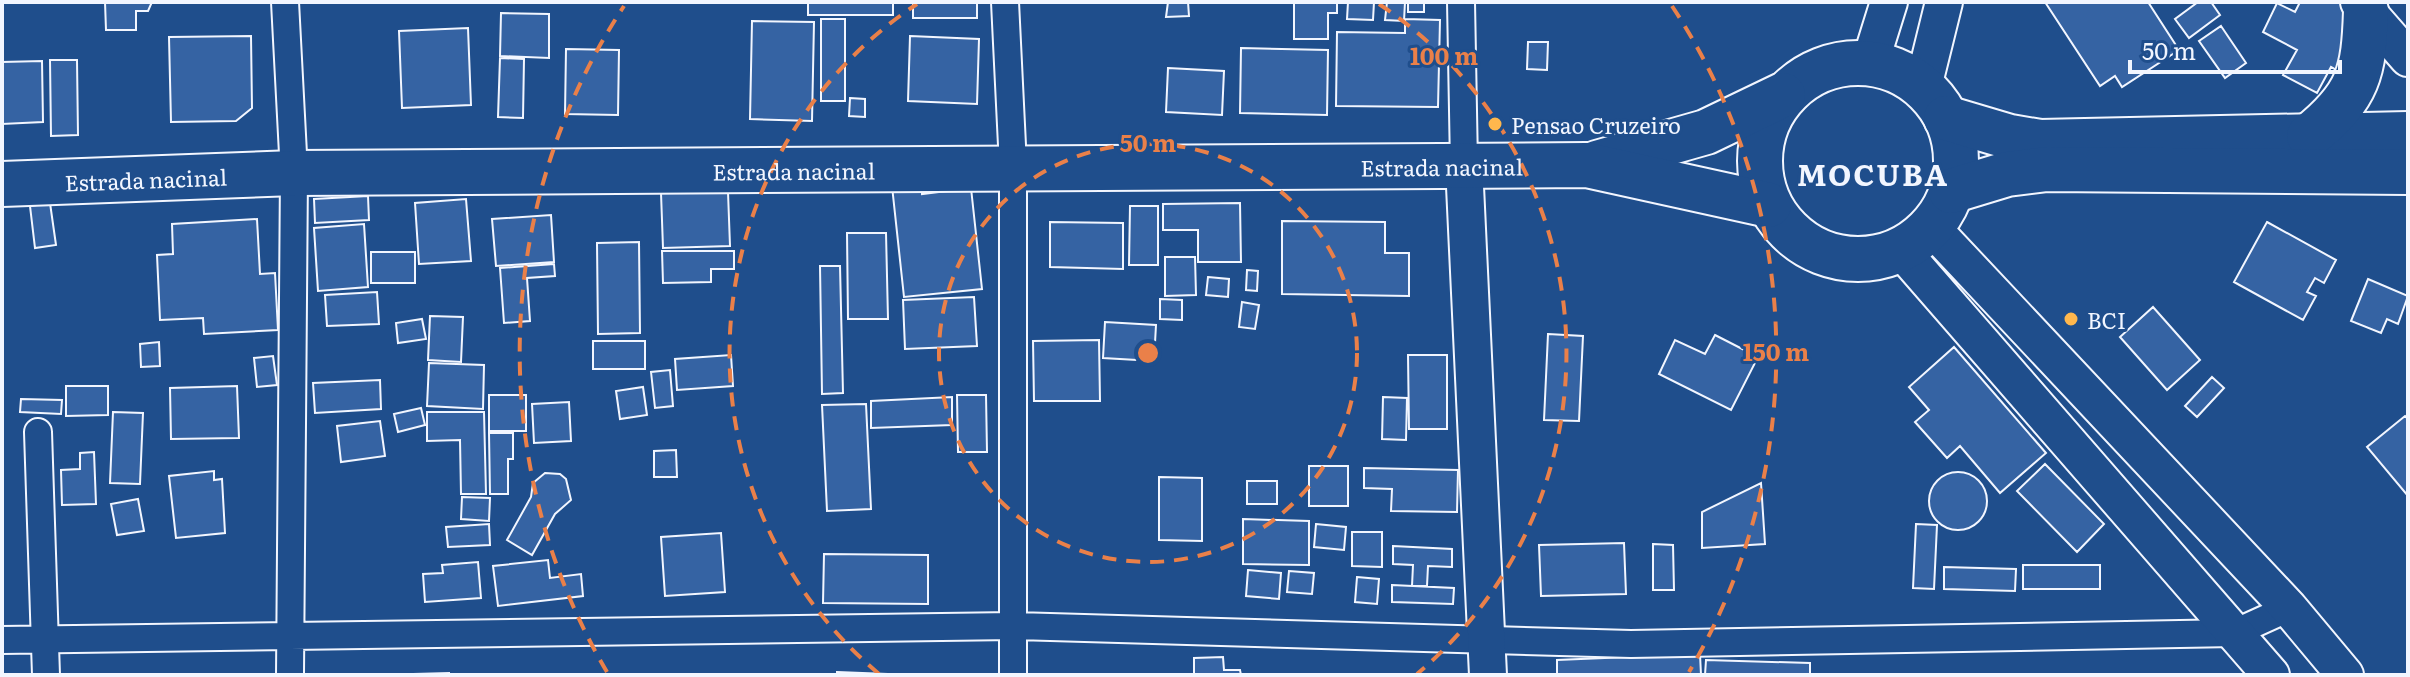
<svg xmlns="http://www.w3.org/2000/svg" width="2410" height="677" viewBox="0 0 2410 677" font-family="Literata,serif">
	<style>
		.building { fill: #3563a3; stroke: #f2f6ff; stroke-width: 2 }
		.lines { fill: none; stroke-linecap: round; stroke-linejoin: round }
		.street-casing { stroke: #f2f6ff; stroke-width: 30 }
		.secondary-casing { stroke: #f2f6ff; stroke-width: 40 }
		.highway-casing { stroke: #f2f6ff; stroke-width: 48 }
		.street { stroke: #1f4e8c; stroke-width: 26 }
		.secondary { stroke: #1f4e8c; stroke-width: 36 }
		.highway { stroke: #1f4e8c; stroke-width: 44 }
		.ring { fill: none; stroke: #ea8049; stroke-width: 4; stroke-dasharray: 14 10 }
		.poi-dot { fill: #ffb74d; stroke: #1f4e8c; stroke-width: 3 }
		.labels { text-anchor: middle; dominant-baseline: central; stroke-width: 6; stroke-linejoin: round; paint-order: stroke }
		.poi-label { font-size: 22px; fill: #f2f6ff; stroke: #1f4e8c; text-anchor: start }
		.street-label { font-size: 22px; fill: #f2f6ff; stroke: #1f4e8c }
		.district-label { font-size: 30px; font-weight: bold; letter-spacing: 2px; fill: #f2f6ff; stroke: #1f4e8c }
		.centre { fill: #ea8049; stroke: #1f4e8c; stroke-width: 4 }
		.ring-label { font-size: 24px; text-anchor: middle; font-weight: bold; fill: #ea8049; stroke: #1f4e8c; stroke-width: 6; stroke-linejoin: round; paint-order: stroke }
	</style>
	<rect width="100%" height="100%" fill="#1f4e8c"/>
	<!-- building -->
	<path class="building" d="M105,2H152L148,11H136V30H106Z
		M808,2H893V15H808Z
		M913,2H977V18H913Z
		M1168,2H1188L1189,16L1166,17Z
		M1294,2H1337V13H1328V39H1294Z
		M1348,2H1374L1373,20L1347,19Z
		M1387,2H1405L1404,21L1385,20Z
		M1408,2H1424V12H1408Z
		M2045,2H2148L2179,50L2122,87L2115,76L2100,86Z
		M2198,2H2211L2220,15L2189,38L2175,19Z
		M2300,2H2349L2345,75L2331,67L2317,93L2283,75L2297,50L2263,32L2277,3L2295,12Z
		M501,13L549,14V58L500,56Z
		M821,19H845V101H821Z
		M1405,19L1440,20L1438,107L1336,106L1337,32L1405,33Z
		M752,21L814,22L812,121L750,119Z
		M752,21L814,22L812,121L750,119Z
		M2221,26L2246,63L2225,78L2199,41Z
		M468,28L471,105L402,108L399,31Z
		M251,36L252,108L236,121L171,122L169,37Z
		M910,36L979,39L977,104L908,101Z
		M1528,42H1548L1547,70L1527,69Z
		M1241,48L1328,50L1327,115L1240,113Z
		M566,49L619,50L618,115L565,114Z
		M500,58L524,59L523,118L498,117Z
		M50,60H77L78,135L51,136Z
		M42,61L43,122L2,124V62Z
		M1168,68L1224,71L1222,115L1166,112Z
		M850,98L865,99V117L849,116Z
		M922,184V194L971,188L982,289L904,297L892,186Z
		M728,192L730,246L663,248L661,193Z
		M368,196L369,220L315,223L314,199Z
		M466,199L471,261L419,264L415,203Z
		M50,203L56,245L35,248L30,206Z
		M1240,203L1241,262H1198V230H1163V204Z
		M1130,206H1158V265H1129Z
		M551,215L554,262L496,266L492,219Z
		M257,219L260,274L275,273L278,330L204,334L203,318L160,320L157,255L173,254L172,224Z
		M1282,221L1385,222V253H1409V296L1282,294Z
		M1050,222L1123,223V269L1050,267Z
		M2267,222L2336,260L2324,283L2315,278L2307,292L2316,296L2303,320L2234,282Z
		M364,224L368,287L318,291L314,228Z
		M847,233H886L888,319H848Z
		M639,242L640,333L598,334L597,243Z
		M662,251H734V269H711V282L663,283Z
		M371,252H415V283H371Z
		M1165,257H1195L1196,295L1165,296Z
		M554,264L555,276L527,278L530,321L504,323L500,268Z
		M820,266H840L843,393L822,394Z
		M1247,270L1258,271L1257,291L1246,290Z
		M1208,277L1229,279L1228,297L1206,295Z
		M2368,279L2408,296L2398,324L2387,319L2381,333L2351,321Z
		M377,292L379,324L327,326L325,295Z
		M974,297L977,346L905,349L903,300Z
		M1160,299L1182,300V320L1160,319Z
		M1242,302L1259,305L1255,329L1239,327Z
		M2153,307L2200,360L2167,390L2120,337Z
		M430,316L463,317L461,362L428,360Z
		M422,319L426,339L398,343L396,323Z
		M1105,322L1156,325L1154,361L1103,358Z
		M1548,334L1583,336L1579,421L1544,420Z
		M1715,335L1758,357L1731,410L1659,374L1675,340L1705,354Z
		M1099,340L1100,401H1034L1033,341Z
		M593,341H645V369H593Z
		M159,342L160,366L141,367L140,344Z
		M1954,347L2046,453L2000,493L1960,446L1947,458L1915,422L1929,410L1909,387Z
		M731,355L733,386L677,390L675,359Z
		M1408,355H1447V429H1409Z
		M273,356L277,385L257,387L254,358Z
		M429,363L484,365L483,409L427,406Z
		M670,370L673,406L655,408L651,372Z
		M2212,377L2224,388L2197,417L2185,406Z
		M380,380L381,409L315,413L313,383Z
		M66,386H108V415L66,416Z
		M237,386L239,438L171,439L170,388Z
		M643,387L647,415L620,419L616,391Z
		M489,395H526V431H489Z
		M957,395H986L987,452H958Z
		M952,397V425L871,428V401Z
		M1383,397L1407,398L1406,440L1382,439Z
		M21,399L62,400L61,414L20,412Z
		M569,402L571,441L534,443L532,404Z
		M866,404L871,509L827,511L822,405Z
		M421,408L425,425L398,432L394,414Z
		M113,412L143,413L140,484L110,483Z
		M427,412H484L486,494H461L460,440L427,441Z
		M2405,416L2408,419V496L2367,447Z
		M380,421L385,456L341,462L337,426Z
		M489,433H513V459H508V494H490Z
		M676,450L677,477H654V451Z
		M94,452L96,504L62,505L61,470L80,469V453Z
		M2045,464L2104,524L2077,552L2017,491Z
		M1309,466H1348V506H1309Z
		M1364,468L1458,470L1457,512L1391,511L1392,489L1364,488Z
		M214,471V480L222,479L225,533L176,538L169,476Z
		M1929 501a29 29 0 1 1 58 0a29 29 0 1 1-58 0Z
		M545,473L560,474L566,479L571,500L555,514L532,555L507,540L531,497L533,483Z
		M1159,477L1202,478V541L1159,540Z
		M1247,481H1277V504H1247Z
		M1761,483L1765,544L1702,548V512Z
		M462,497L490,498L489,521L461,519Z
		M138,499L144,531L117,535L111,504Z
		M1243,519L1309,521V565L1243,564Z
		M489,524L490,545L448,547L446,527Z
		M1316,524L1346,527L1344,550L1314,547Z
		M1916,524L1937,525L1934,589L1913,588Z
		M1352,532H1382V567L1352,566Z
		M721,533L725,592L665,596L661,537Z
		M1624,543L1626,594L1541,596L1539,545Z
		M1653,544L1673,545L1674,590H1653Z
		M1393,546L1452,549V567L1428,566L1427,586H1412L1413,565L1393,564Z
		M824,554L928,555V604L823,603Z
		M548,560L550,578L581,574L583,596L498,606L493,566Z
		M478,562L481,598L425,602L423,574L443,573L442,565Z
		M2023,565H2100V589H2023Z
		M1944,567L2016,569L2015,591L1944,589Z
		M1248,570L1281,573L1279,599L1246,596Z
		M1289,571L1314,573L1312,594L1287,592Z
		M1357,577L1379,579L1377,604L1355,602Z
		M1392,585L1454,588L1453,604L1392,602Z
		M1700,654L1701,675H1557V660Z
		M1223,657L1224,670H1240L1241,675H1194V658Z
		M1706,660L1810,663V675H1705Z
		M837,672L887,674V675H837Z
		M449,673V675H414V674Z"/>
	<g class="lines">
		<!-- street casing -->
		<g class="street-casing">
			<path id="street" d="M285,2L294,173L290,675
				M1005,2L1013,166V675
				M1461,2L1464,165
				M38,432L46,675
				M2,640L1013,626L1631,644L2234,633L2289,608"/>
		</g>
		<!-- secondary casing -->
		<g class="secondary-casing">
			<path id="secondary" d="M2359,2L2408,58
				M1870,63L1889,2
				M1923,87L1944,2
				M1464,165L1488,675
				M1931,227L2289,608L2345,675
				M1901,250L2271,675"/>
		</g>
		<!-- highway casing -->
		<g class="highway-casing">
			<g id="highway">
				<circle cx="1858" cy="161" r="98"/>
				<path d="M1946,118L2010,137L2040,142L2408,134"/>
				<path d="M2309,136C2359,96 2364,72 2366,11"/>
				<path d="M1597,163L1706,132L1783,95"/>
				<path id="s1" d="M2,184L294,173L1587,165L1769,205"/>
				<path d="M1951,191L2007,174L2047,169L2408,172"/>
			</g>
		</g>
		<!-- street -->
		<use href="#street" class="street"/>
		<!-- secondary -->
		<use href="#secondary" class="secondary"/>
		<!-- highway -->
		<use href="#highway" class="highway"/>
	</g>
	<!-- distance rings -->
	<g class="ring">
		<circle cx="1148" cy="353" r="209"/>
		<path d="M879 674A419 419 0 0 1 917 4M1379 4A419 419 0 0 1 1417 674"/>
		<path d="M607 672A628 628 0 0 1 624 6M1672 6A628 628 0 0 1 1689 672"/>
	</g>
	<!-- markers -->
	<g class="poi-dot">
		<circle cx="1495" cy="124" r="8"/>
		<circle cx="2071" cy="319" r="8"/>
	</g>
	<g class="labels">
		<!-- poi labels -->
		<g class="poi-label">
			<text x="1511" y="124">Pensao Cruzeiro</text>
			<text x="2087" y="319">BCI</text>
		</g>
		<!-- street labels -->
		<g class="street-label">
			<text stroke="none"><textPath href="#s1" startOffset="1440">Estrada nacinal</textPath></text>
			<text stroke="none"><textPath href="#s1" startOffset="792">Estrada nacinal</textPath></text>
			<text stroke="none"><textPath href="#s1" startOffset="144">Estrada nacinal</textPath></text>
		</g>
		<!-- district labels -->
		<g class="district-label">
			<text x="1873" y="173">MOCUBA</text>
		</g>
	</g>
	<circle cx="1148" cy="353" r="12" class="centre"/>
	<g class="ring-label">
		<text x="1444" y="65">100 m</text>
		<text x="1148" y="152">50 m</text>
		<text x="1776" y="361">150 m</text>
	</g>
	<!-- border -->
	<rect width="2410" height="677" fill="none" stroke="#f2f6ff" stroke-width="8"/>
	<!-- scale -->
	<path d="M2130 60v12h210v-12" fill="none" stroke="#f2f6ff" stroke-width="4"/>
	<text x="2142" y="60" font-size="24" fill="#f2f6ff" stroke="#1f4e8c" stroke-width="6" paint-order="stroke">50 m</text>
</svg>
